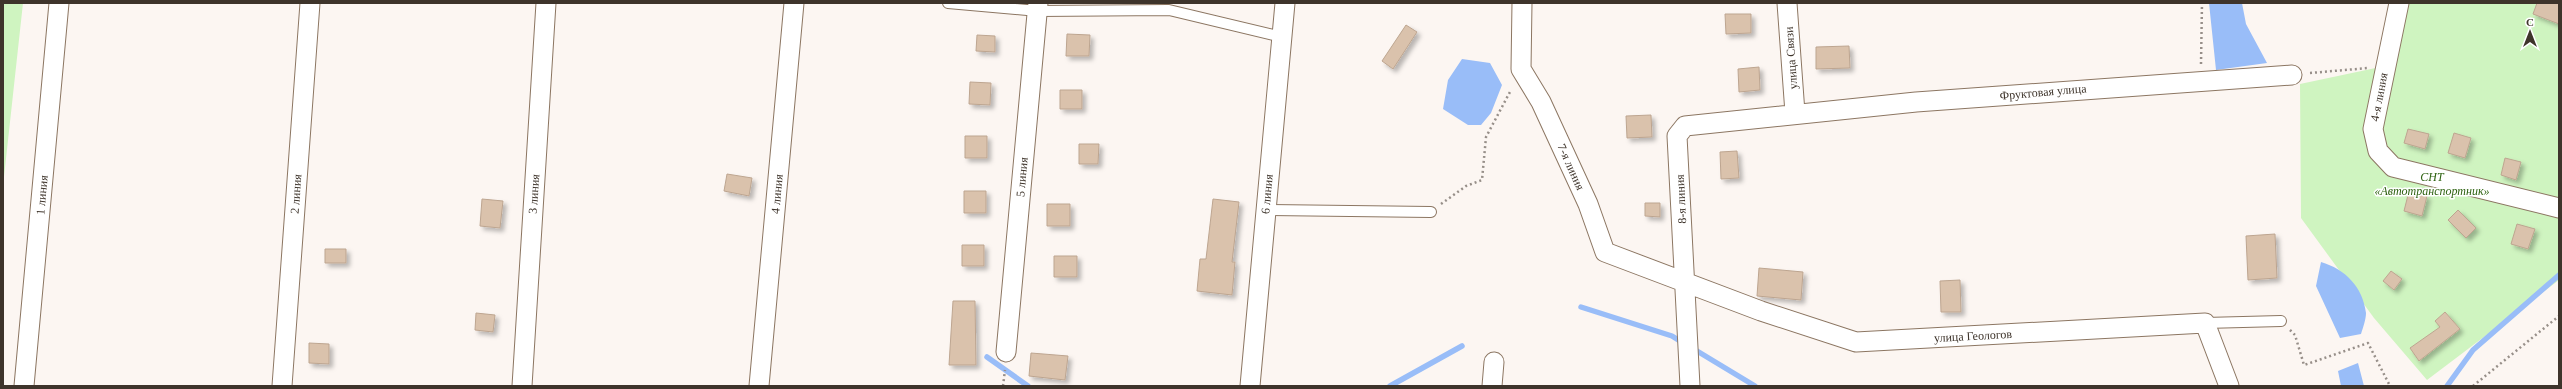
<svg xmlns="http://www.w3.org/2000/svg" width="2562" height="389" viewBox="0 0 2562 389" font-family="Georgia,serif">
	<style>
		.green { fill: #cff4c0 }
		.water { fill: #99bdf8 }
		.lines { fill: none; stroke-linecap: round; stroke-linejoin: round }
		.stream { stroke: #99bdf8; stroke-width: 5.5 }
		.building { fill: #dac2ac; stroke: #bda590; filter: url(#shadow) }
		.lane-casing { stroke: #8c7662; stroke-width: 12 }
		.street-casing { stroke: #8c7662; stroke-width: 21 }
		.path { stroke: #978f89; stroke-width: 2.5; stroke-dasharray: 2 3; stroke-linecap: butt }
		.lane { stroke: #fff; stroke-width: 10 }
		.street { stroke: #fff; stroke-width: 19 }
		.labels { text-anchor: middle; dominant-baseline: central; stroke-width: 3; stroke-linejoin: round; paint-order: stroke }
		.street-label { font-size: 12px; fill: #3e342b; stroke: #fff }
		.park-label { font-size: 12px; font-style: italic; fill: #2f6312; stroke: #fff }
	</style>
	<defs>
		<filter id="shadow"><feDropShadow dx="3.5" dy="3.5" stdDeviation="2" flood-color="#0004"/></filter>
	</defs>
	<rect width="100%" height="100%" fill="#fcf6f2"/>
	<!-- green -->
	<path class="green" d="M3,3H23L3,186Z
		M2401,3H2559V280L2427,380L2374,318L2301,218L2300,84L2385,66Z"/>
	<!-- water -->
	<path class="water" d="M2209,3H2242L2246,24L2267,63L2216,70Z
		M1462,59L1490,63L1502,85L1491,113L1481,125H1468L1443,109L1448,80Z
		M2321,262C2345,269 2363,287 2366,313C2366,319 2363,328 2361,334L2340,338L2316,286Z
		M2358,363L2364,386H2341L2338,371Z"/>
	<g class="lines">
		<!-- stream -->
		<path class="stream" d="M1581,307L1672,336L1680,341
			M1697,351L1755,386
			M987,357L1028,386
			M1390,386L1462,346
			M2447,386L2473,350L2559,275"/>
	</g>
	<!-- building -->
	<path class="building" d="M2537,3H2559V24L2533,14Z
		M1725,14H1751V33L1726,34Z
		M1406,25L1417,32L1393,69L1382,61Z
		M1067,34L1090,35L1089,56H1066Z
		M977,35L995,36V52L976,51Z
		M1849,46L1850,68L1816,69V47Z
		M1759,67L1760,90L1739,92L1738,69Z
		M970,82L991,83L990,105L969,104Z
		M1060,90H1082V109H1060Z
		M1651,115L1652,137L1627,138L1626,116Z
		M2408,129L2429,134L2425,149L2404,143Z
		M2454,133L2471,138L2465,158L2448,153Z
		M965,136H987V158H965Z
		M1079,144H1099L1098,164H1079Z
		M1737,151L1739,178L1721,179L1720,152Z
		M2505,158L2521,162L2516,180L2501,175Z
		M727,174L752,178L749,196L724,191Z
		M964,191H986V213H964Z
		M2409,191L2427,196L2422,216L2404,211Z
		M482,199L503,201L500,228L480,226Z
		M1213,199L1239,202L1232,262H1235L1232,295L1197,291L1200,259H1206Z
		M1645,203H1660V217L1645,216Z
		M1047,204H1070V226H1047Z
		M2458,210L2476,228L2466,238L2448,220Z
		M2517,224L2535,229L2528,249L2511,244Z
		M2275,234L2277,278L2248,280L2246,236Z
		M962,245H984V266H962Z
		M325,249H346V263H325Z
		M1054,256H1077V277H1054Z
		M1759,268L1803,272L1801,300L1757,296Z
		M2391,271L2402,279L2394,290L2383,281Z
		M1960,280L1961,312H1941L1940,281Z
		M953,301H975L976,365H949Z
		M2445,312L2460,329L2419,361L2410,348L2440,327L2435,321Z
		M476,313L495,315L493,332L475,330Z
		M309,343L329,344V364L309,363Z
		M1031,353L1068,356L1065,380L1029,376Z"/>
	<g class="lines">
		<!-- lane casing -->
		<g class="lane-casing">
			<path id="lane" d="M948,3L1038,11L1169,10L1282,37
				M1265,210L1431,212
				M2205,323L2281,321"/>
		</g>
		<!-- street casing -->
		<g class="street-casing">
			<path id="street" d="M1522,3L1521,69L1541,102L1588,204L1605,252L1761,311L1856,342L2205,323L2229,386
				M1787,3L1795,113
				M2399,3L2373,129L2378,151L2393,167L2559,208
				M1006,352L1038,3
				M24,386L59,3
				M282,386L310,3
				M522,386L546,3
				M759,386L794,3
				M1250,386L1285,3
				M1492,386L1494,362
				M1690,386L1677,136L1685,126L1916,102L2292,75"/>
		</g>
		<!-- path -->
		<path class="path" d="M2201,64L2202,3
			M2310,73L2368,68
			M1441,204L1466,186L1482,180L1486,137L1511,90
			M2290,330L2295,335L2304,365L2368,343L2390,386
			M1003,386L1005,370
			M2473,386L2559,316"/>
		<!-- lane -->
		<use href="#lane" class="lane"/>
		<!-- street -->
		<use href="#street" class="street"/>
	</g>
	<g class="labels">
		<!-- street labels -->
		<g class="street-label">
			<text transform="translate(1791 58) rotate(-94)">улица Связи</text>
			<text transform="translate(2043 92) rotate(-5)">Фруктовая улица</text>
			<text transform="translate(2379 97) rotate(-79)">4-я линия</text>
			<text transform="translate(1571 167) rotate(66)">7-я линия</text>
			<text transform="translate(1022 177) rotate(-85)">5 линия</text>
			<text transform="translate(296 194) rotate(-86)">2 линия</text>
			<text transform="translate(534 194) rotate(-86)">3 линия</text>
			<text transform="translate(777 194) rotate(-85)">4 линия</text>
			<text transform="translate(1267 194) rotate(-85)">6 линия</text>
			<text transform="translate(42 195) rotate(-85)">1 линия</text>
			<text transform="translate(1681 199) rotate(-93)">8-я линия</text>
			<text transform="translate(1973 336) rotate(-3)">улица Геологов</text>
		</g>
		<!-- park labels -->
		<g class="park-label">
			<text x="2432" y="177">СНТ<tspan x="2432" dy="14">«Автотранспортник»</tspan></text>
		</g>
	</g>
	<!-- border -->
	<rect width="2562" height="389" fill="none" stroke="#3e342b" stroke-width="8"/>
	<!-- north arrow -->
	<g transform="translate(2530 32)" stroke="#ffffff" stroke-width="3" paint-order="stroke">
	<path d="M0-3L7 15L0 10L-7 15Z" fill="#3e342b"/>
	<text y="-6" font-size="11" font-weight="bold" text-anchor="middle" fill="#3e342b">С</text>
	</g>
</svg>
